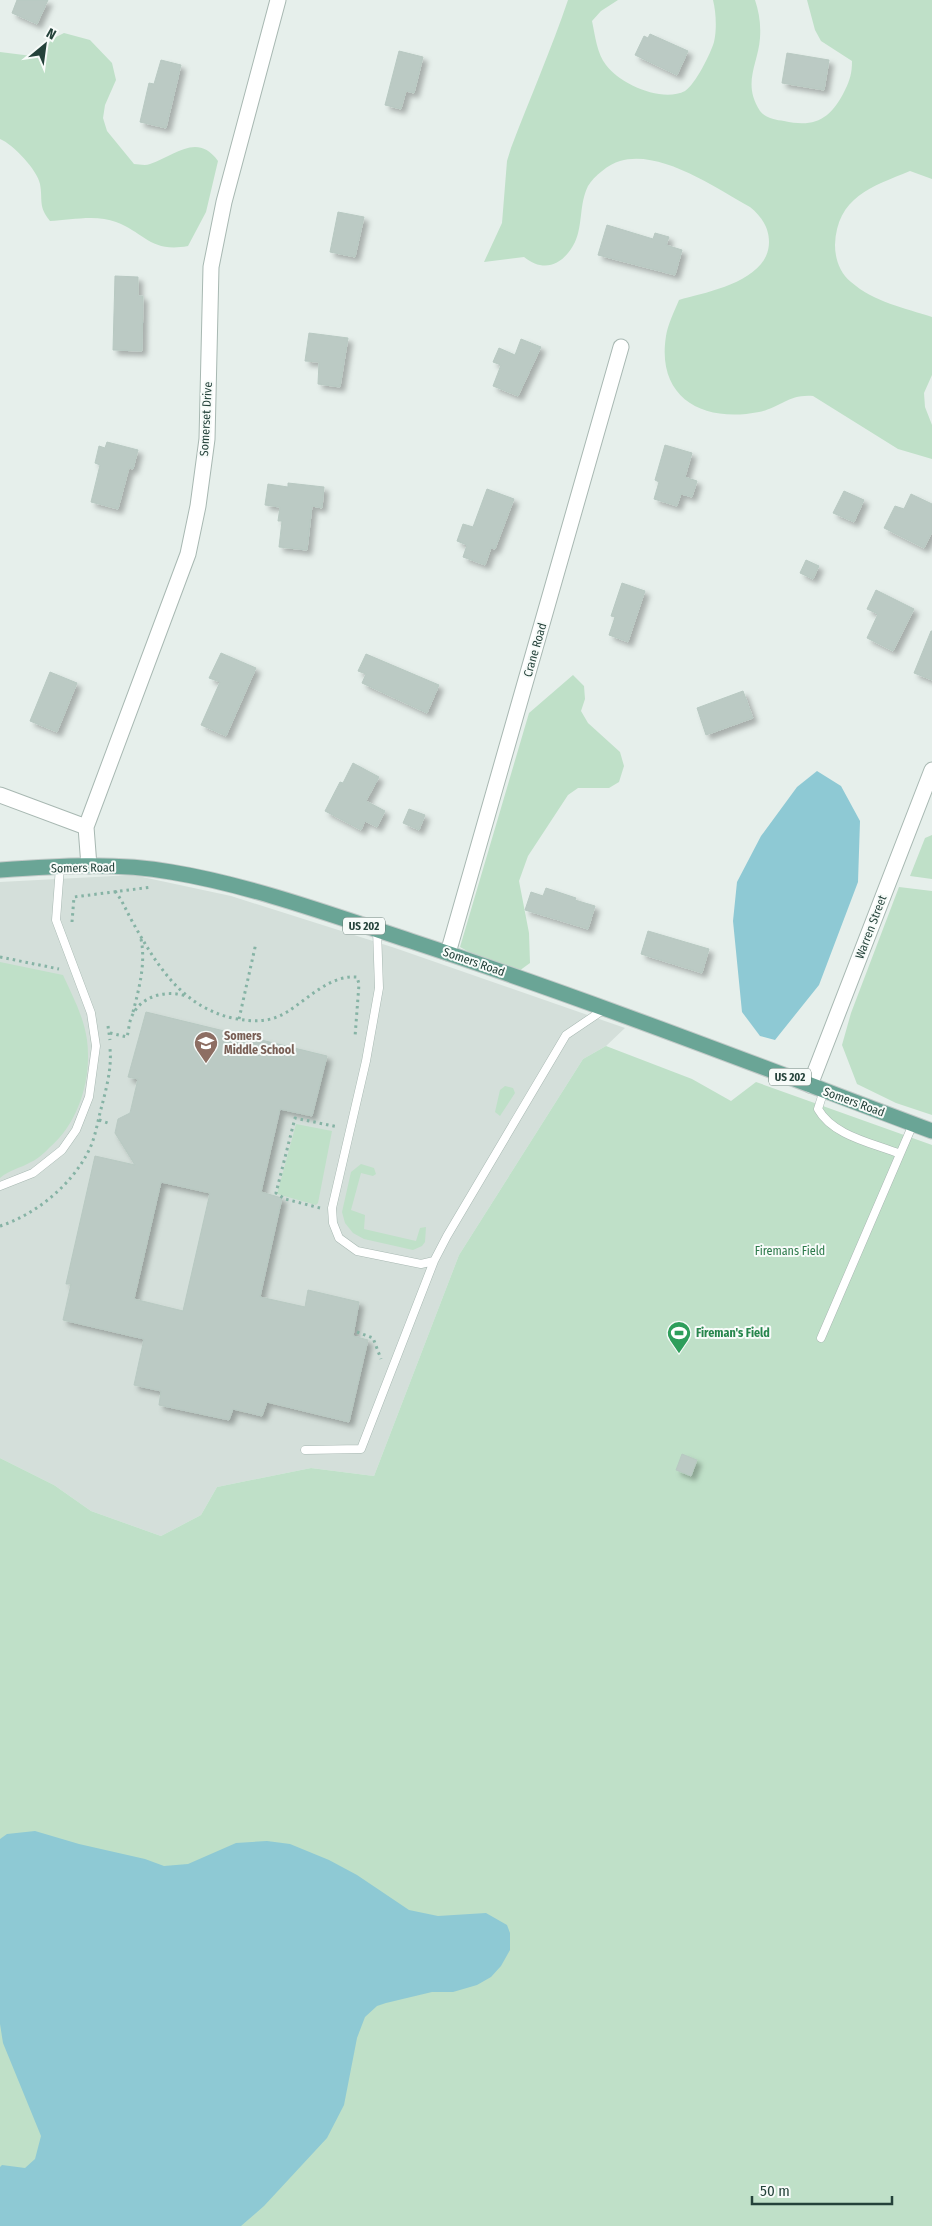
<svg xmlns="http://www.w3.org/2000/svg" width="932" height="2226" viewBox="0 0 932 2226" font-family="'Fira Sans Condensed',sans-serif">
	<style>
		.built { fill: #d4dfda }
		.green { fill: #bfe0c8 }
		.water { fill: #8ec9d4 }
		.building { fill: #bbcac4; stroke: #b8c9c2; fill-rule: evenodd; filter: url(#shadow) }
		.lines { fill: none; stroke-linecap: round; stroke-linejoin: round }
		.service-casing { stroke: #a8b8b2; stroke-width: 9 }
		.minor-casing { stroke: #a8b8b2; stroke-width: 17 }
		.tertiary-casing { stroke: #a8b8b2; stroke-width: 17 }
		.primary-casing { stroke: #c2cac8; stroke-width: 17 }
		.path { stroke: #86b3a5; stroke-width: 3; stroke-dasharray: 2.5 4; stroke-linecap: butt }
		.service { stroke: #fff; stroke-width: 8 }
		.minor { stroke: #fff; stroke-width: 15 }
		.tertiary { stroke: #fff; stroke-width: 15 }
		.primary { stroke: #6aa596; stroke-width: 15 }
		.labels { text-anchor: middle; dominant-baseline: central; stroke-width: 4; stroke-linejoin: round; paint-order: stroke }
		.shield { fill: #f7fbf9; stroke: #637a73; stroke-width: 1 }
		.shield-label { font-size: 11px; font-weight: bold; fill: #24423a }
		.street-label { font-size: 12px; fill: #24423a; stroke: #f7fbf9 }
		.education-label { font-size: 12px; font-weight: bold; fill: #785e54; stroke: #f7fbf9; text-anchor: start }
		.park-label { font-size: 12px; fill: #2d7a4b; stroke: #f7fbf9 }
		.leisure-label { font-size: 12px; font-weight: bold; fill: #27864d; stroke: #f7fbf9; text-anchor: start }
	</style>
	<defs>
		<filter id="shadow"><feDropShadow dx="4.5" dy="4.5" stdDeviation="2.5" flood-color="#0004"/></filter>
	</defs>
	<rect width="100%" height="100%" fill="#e6efeb"/>
	<!-- built -->
	<path class="built" d="M133,875L231,896L395,948L625,1028L606,1046L583,1059L459,1255L374,1476L311,1468L217,1487L201,1515L161,1536L91,1511L54,1485L0,1458V882Z"/>
	<!-- green -->
	<path class="green" d="M568,0H618L601,11L592,21C595,35 597,54 606,65C620,84 662,103 685,91C695,85 711,53 714,42C717,29 716,12 713,0H755C759,12 761,24 760,38C758,65 742,83 760,111C765,118 776,120 784,121C815,128 831,119 845,90C850,80 852,73 852,61L821,41L815,30L807,0H932V179L910,171C871,187 837,197 835,245C835,259 840,273 851,282C874,302 905,308 932,317V375L924,393L925,407L932,425V459L898,449L813,396C788,394 780,408 759,412C704,423 656,399 666,336C668,324 674,312 679,300C708,292 769,281 769,242C769,227 761,216 750,207C716,188 660,149 620,161C609,164 594,176 588,186C579,204 583,225 575,242C564,264 545,274 524,257L484,262L502,223L507,161L511,148C530,98 551,50 568,0Z
		M64,33L90,40L112,63L116,80L105,105L103,118L107,131L134,164C139,164 145,166 150,164C175,156 197,132 218,161L206,212L188,246C151,253 145,233 116,222C97,214 70,220 50,221C38,206 43,201 40,184C38,171 13,144 0,139V52L32,56L44,50L52,39Z
		M573,675L584,686L585,699L581,711L588,723L620,752L624,766L619,782L609,788H578L568,795L528,856L519,881L529,933L530,963L519,971L494,966L460,947L529,713Z
		M932,835V879L910,876L925,838Z
		M899,887L932,891V1115L896,1103L857,1084L842,1045L851,1013Z
		M0,962L63,975C72,995 84,1017 87,1040C92,1078 79,1123 49,1148C44,1153 38,1159 31,1162C21,1168 9,1170 0,1178Z
		M606,1046L692,1079L731,1101L756,1082L932,1145V2226H0V1458L54,1485L91,1511L161,1536L201,1515L217,1487L311,1468L374,1476L459,1255L583,1059Z
		M505,1086L513,1088L515,1093L500,1116L495,1112L500,1090Z
		M296,1124L332,1131L318,1203L316,1205L277,1194Z
		M361,1164L374,1168L376,1174L373,1176L361,1173L351,1210L365,1215L364,1229L416,1241L420,1228L426,1227L425,1242L422,1246L413,1250L364,1239L353,1233L345,1223L342,1212L351,1172Z"/>
	<!-- water -->
	<path class="water" d="M817,771L841,786L860,821L858,882L819,985L775,1040L760,1036L742,1012L733,921L737,882L761,836L797,787Z
		M35,1831L79,1844L145,1859L164,1866L188,1864L236,1843L267,1841L290,1844L329,1860L357,1875L409,1910L438,1916L486,1913L507,1925L510,1933V1950L501,1966L491,1977L477,1985L453,1992H432L386,2003L377,2006L365,2017L357,2038L344,2105L327,2138L264,2206L241,2226H0V2167L2,2165L25,2168L35,2159L41,2136L3,2043L0,2024V1839L7,1834Z"/>
	<!-- building -->
	<path class="building" d="M17,0H48L37,24L12,13Z
		M650,34L688,51L677,75L635,55L644,36L648,38Z
		M399,51L423,57L414,93L406,91L401,109L385,105Z
		M787,53L829,60L824,90L782,83Z
		M161,60L181,65L166,128L140,122L149,83L154,84Z
		M338,212L364,217L355,257L330,252Z
		M607,225L653,239L655,233L669,237L666,245L682,250L675,275L598,255Z
		M115,276L138,277V296H143L142,351L113,350Z
		M309,333L348,338L340,387L318,384L319,362L305,361Z
		M521,339L541,347L518,396L493,386L501,365L493,362L499,348L515,355Z
		M107,442L138,450L133,469L129,468L118,509L91,502L100,465L95,463L99,446L105,448Z
		M665,445L692,453L685,477L697,481L692,497L681,494L677,506L654,499L659,482L655,480Z
		M288,483L324,487L322,508L312,506L307,550L279,547L282,521H278L280,507L265,505L268,484L288,487Z
		M487,489L514,499L495,549L491,548L485,565L463,557L467,545L457,541L463,524L473,527Z
		M844,491L864,500L854,522L833,513Z
		M911,494L932,504V532L924,548L884,528L895,506L904,509Z
		M806,560L819,566L813,579L800,573Z
		M622,583L645,591L628,642L609,635L615,617L611,616Z
		M876,590L914,609L893,651L867,638L878,614L867,609Z
		M931,631H932V680L914,673Z
		M221,653L256,668L226,736L201,725L220,682L209,678Z
		M366,654L439,685L427,713L362,683L366,674L358,671Z
		M50,672L77,683L57,732L30,721Z
		M743,691L753,718L706,735L697,708Z
		M353,763L379,777L366,801L385,811L377,827L365,821L361,830L325,811L340,782L343,783Z
		M409,809L425,815L419,830L403,823Z
		M546,888L576,898L575,900L595,906L588,929L525,910L531,892L543,896Z
		M648,931L709,949L702,973L641,954Z
		M146,1012L327,1056L312,1116L280,1109L261,1192L282,1198L260,1297L305,1307L308,1290L359,1302L353,1336L368,1340L349,1422L267,1402L262,1416L233,1409L229,1420L159,1405L161,1391L134,1385L144,1339L63,1320L71,1284H66L95,1156L135,1165L115,1133L118,1119L130,1113L138,1079L128,1077ZM161,1182L210,1193L183,1311L134,1299Z
		M682,1454L697,1460L691,1476L676,1470Z"/>
	<g class="lines">
		<!-- service casing -->
		<g class="service-casing">
			<path id="service" d="M377,930L379,988L366,1061L332,1208L333,1223L339,1238L357,1251L421,1264L434,1261L447,1236L566,1035L606,1008
				M824,1090L818,1109C833,1136 873,1143 900,1154
				M0,1186L33,1173L62,1150L76,1130L89,1097L96,1046L91,1013L56,920L60,867
				M821,1338L913,1124
				M305,1450L361,1449L434,1261"/>
		</g>
		<!-- minor casing -->
		<g class="minor-casing">
			<path id="minor" d="M0,795L86,827
				M89,866L86,827L188,554L198,506L207,439L211,267L224,202L278,0
				M448,953L621,347"/>
		</g>
		<!-- tertiary casing -->
		<g class="tertiary-casing">
			<path id="tertiary" d="M810,1085L932,770"/>
		</g>
		<!-- primary casing -->
		<g class="primary-casing">
			<path id="primary" d="M0,870C56,866 116,862 171,872C250,885 335,916 411,941C587,999 759,1066 932,1131"/>
		</g>
		<!-- path -->
		<path class="path" d="M115,891C122,900 126,910 132,921C156,964 181,1006 232,1018C253,1022 269,1023 287,1012C309,998 330,975 357,977L359,984L355,1037
			M72,922L74,897L152,887
			M0,957L59,969
			M133,1012C139,989 146,963 141,939
			M239,1019L256,943
			M108,1026L110,1040
			M110,1033L127,1037C129,1030 129,1020 133,1014C143,995 167,990 186,996
			M99,1120L111,1124
			M320,1208L285,1199L276,1193L295,1118L338,1127
			M0,1226C35,1215 70,1186 87,1154C95,1140 97,1124 101,1109C106,1090 112,1068 110,1049
			M357,1332L373,1338L381,1359"/>
		<!-- service -->
		<use href="#service" class="service"/>
		<!-- minor -->
		<use href="#minor" class="minor"/>
		<!-- tertiary -->
		<use href="#tertiary" class="tertiary"/>
		<!-- primary -->
		<use href="#primary" class="primary"/>
	</g>
	<!-- icons -->
	<defs>
		<g id="school-pin" transform="scale(1.25)"><path d="M0 17L-7.5 6A9.5 9.5 0 1 1 7.5 6Z" fill="#8d6e63" stroke="#f7fbf9"/><path d="M0-5L7-2L0 1L-7-2ZM-4 1L0 2.5L4 1V4Q0 6-4 4Z" fill="#fff"/></g>
		<g id="stadium-pin" transform="scale(1.25)"><path d="M0 17L-7.5 6A9.5 9.5 0 1 1 7.5 6Z" fill="#2e9e5b" stroke="#f7fbf9"/><path d="M0-5a6.5 5 0 1 0 0 10a6.5 5 0 1 0 0-10ZM-3.5-1.8h7v3.6h-7Z" fill="#fff"/></g>
	</defs>
	<g fill-rule="evenodd">
		<use href="#school-pin" x="206" y="1043"/>
		<use href="#stadium-pin" x="679" y="1333"/>
	</g>
	<g class="labels">
		<!-- shield labels -->
		<g class="shield">
			<rect x="343" y="917.5" width="42" height="17" rx="4"/>
			<rect x="769" y="1068.5" width="42" height="17" rx="4"/>
		</g>
		<g class="shield-label">
			<text x="364" y="926">US 202</text>
			<text x="790" y="1077">US 202</text>
		</g>
		<!-- street labels -->
		<g class="street-label">
			<text transform="translate(206 419) rotate(-87)">Somerset Drive</text>
			<text transform="translate(535 650) rotate(-74)">Crane Road</text>
			<text transform="translate(83 868) rotate(-1)">Somers Road</text>
			<text transform="translate(871 927) rotate(-69)">Warren Street</text>
			<text transform="translate(474 962) rotate(19)">Somers Road</text>
			<text transform="translate(854 1102) rotate(20)">Somers Road</text>
		</g>
		<!-- education labels -->
		<g class="education-label">
			<text x="224" y="1036">Somers<tspan x="224" dy="14">Middle School</tspan></text>
		</g>
		<!-- park labels -->
		<g class="park-label">
			<text x="790" y="1251">Firemans Field</text>
		</g>
		<!-- leisure labels -->
		<g class="leisure-label">
			<text x="696" y="1333">Fireman's Field</text>
		</g>
	</g>
	<!-- north arrow -->
	<g transform="translate(45 45) rotate(29)" stroke="#f7fbf9" stroke-width="4" paint-order="stroke">
	<path d="M0-4L9 19L0 12L-9 19Z" fill="#24423a"/>
	<text y="-8" font-size="14" font-weight="bold" text-anchor="middle" fill="#24423a">N</text>
	</g>
	<!-- scale -->
	<path d="M752 2196v8h140v-8" fill="none" stroke="#24423a" stroke-width="2.5"/>
	<text x="760" y="2196" font-size="15" fill="#24423a" stroke="#f7fbf9" stroke-width="4" paint-order="stroke">50 m</text>
</svg>
